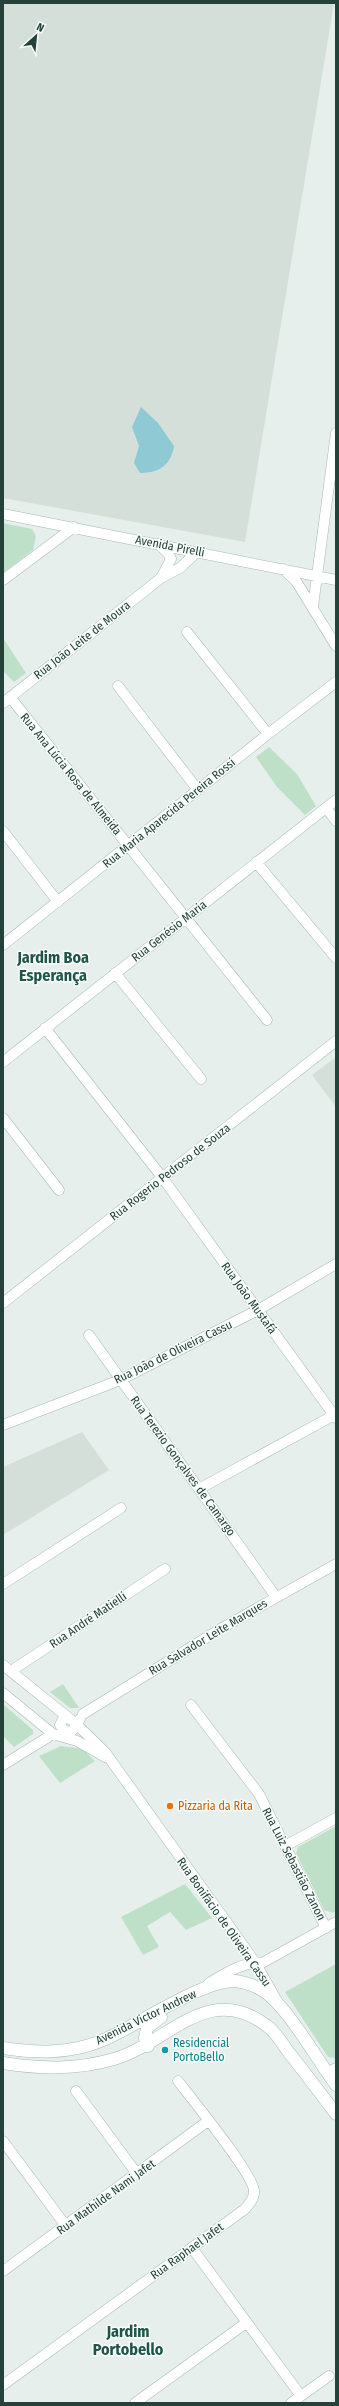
<svg xmlns="http://www.w3.org/2000/svg" width="339" height="2406" viewBox="0 0 339 2406" font-family="'Fira Sans Condensed',sans-serif">
	<style>
		.built { fill: #d4dfda }
		.green { fill: #bfe0c8 }
		.water { fill: #8ec9d4 }
		.lines { fill: none; stroke-linecap: round; stroke-linejoin: round }
		.minor-casing { stroke: #a8b8b2; stroke-width: 11 }
		.secondary-casing { stroke: #a4bbb3; stroke-width: 13 }
		.minor { stroke: #fff; stroke-width: 10 }
		.secondary { stroke: #fff; stroke-width: 12 }
		.food-dot { fill: #e8710a; stroke: #f7fbf9; stroke-width: 1.5 }
		.culture-dot { fill: #0f9aa8; stroke: #f7fbf9; stroke-width: 1.5 }
		.labels { text-anchor: middle; dominant-baseline: central; stroke-width: 3; stroke-linejoin: round; paint-order: stroke }
		.street-label { font-size: 12px; fill: #24423a; stroke: #f7fbf9 }
		.food-label { font-size: 12px; fill: #c56008; stroke: #f7fbf9; text-anchor: start }
		.culture-label { font-size: 12px; fill: #0d838f; stroke: #f7fbf9; text-anchor: start }
		.district-label { font-size: 16px; font-weight: bold; fill: #1f5548; stroke: #f7fbf9 }
	</style>
	<rect width="100%" height="100%" fill="#e6efeb"/>
	<!-- built -->
	<path class="built" d="M3,3H334L245,542L3,498Z
		M336,1057V1107L312,1075Z
		M82,1432L109,1470L3,1535V1467Z"/>
	<!-- green -->
	<path class="green" d="M3,523L32,529L36,536L33,550L3,573Z
		M3,638L26,673L14,682L3,671Z
		M269,747L297,774L316,806L305,815L277,787L256,757Z
		M63,1684L79,1708H70L50,1692Z
		M3,1704L33,1730V1734L14,1747L3,1736Z
		M61,1746L83,1749L95,1761L60,1783L39,1756Z
		M336,1826V1911L333,1913L324,1910L296,1853L298,1847Z
		M185,1884L212,1918L186,1930L170,1912L147,1926L159,1947L143,1955L121,1917Z
		M336,1964V2058L328,2057L285,1992Z"/>
	<!-- water -->
	<path class="water" d="M141,407L158,423L174,446C171,465 159,473 140,473L134,463L139,446L132,427Z"/>
	<g class="lines">
		<!-- minor casing -->
		<g class="minor-casing">
			<path id="minor" d="M3,514L336,580
				M158,544L168,553L171,559L161,578
				M283,569L296,581L336,646
				M3,580L74,527
				M313,606L336,433
				M187,632L268,734
				M118,686L198,790
				M10,697L267,1020
				M3,703L161,578L180,568L198,551
				M326,808L336,821
				M3,831L58,902
				M256,862L336,958
				M3,945L268,734L336,682
				M115,973L201,1079
				M45,1028L162,1177L336,1418
				M3,1062L336,800
				M3,1118L59,1190
				M3,1303L336,1041
				M89,1335L276,1597
				M3,1425L120,1380L258,1310L336,1264
				M199,1489L336,1414
				M3,1584L121,1508
				M3,1665L70,1719
				M11,1671L165,1569
				M3,1693L53,1734L77,1741L105,1757
				M191,1705L259,1794L326,1928
				M83,1714L222,1628L336,1564
				M73,1721L68,1718L63,1719L60,1725L65,1732L72,1731L80,1719
				M74,1722L105,1752L255,1962L277,2001
				M3,1765L53,1734
				M285,1846L336,1818
				M209,1983C224,1974 244,1961 262,1963L336,1922
				M327,2073L336,2068
				M76,2091L137,2174
				M3,2141L66,2226
				M192,2248L301,2396
				M3,2271L208,2121
				M3,2385L245,2209C249,2204 255,2198 254,2191C254,2175 191,2098 178,2081
				M135,2403L246,2323
				M291,2403L329,2376"/>
		</g>
		<!-- secondary casing -->
		<g class="secondary-casing">
			<path id="secondary" d="M148,2046L145,2038L147,2028L161,2017
				M3,2048C36,2053 69,2054 101,2041C136,2027 201,1980 236,1981C244,1982 255,1986 262,1990C287,2005 317,2060 336,2085
				M3,2063C41,2069 76,2070 114,2059C167,2044 208,1980 267,2026C277,2033 283,2045 290,2054C306,2074 321,2094 336,2114"/>
		</g>
		<!-- minor -->
		<use href="#minor" class="minor"/>
		<!-- secondary -->
		<use href="#secondary" class="secondary"/>
	</g>
	<!-- markers -->
	<circle class="food-dot" cx="170" cy="1806" r="4"/>
	<circle class="culture-dot" cx="165" cy="2050" r="4"/>
	<g class="labels">
		<!-- street labels -->
		<g class="street-label">
			<text transform="translate(170 546) rotate(11)">Avenida Pirelli</text>
			<text transform="translate(82 640) rotate(-38)">Rua João Leite de Moura</text>
			<text transform="translate(71 774) rotate(51)">Rua Ana Lúcia Rosa de Almeida</text>
			<text transform="translate(169 813) rotate(-39)">Rua Maria Aparecida Pereira Rossi</text>
			<text transform="translate(169 931) rotate(-38)">Rua Genésio Maria</text>
			<text transform="translate(170 1172) rotate(-38)">Rua Rogerio Pedroso de Souza</text>
			<text transform="translate(249 1298) rotate(54)">Rua João Mustafá</text>
			<text transform="translate(173 1352) rotate(-26)">Rua João de Oliveira Cassu</text>
			<text transform="translate(183 1466) rotate(54)">Rua Terezio Gonçalves de Camargo</text>
			<text transform="translate(88 1620) rotate(-34)">Rua André Matielli</text>
			<text transform="translate(208 1637) rotate(-31)">Rua Salvador Leite Marques</text>
			<text transform="translate(294 1864) rotate(63)">Rua Luiz Sebastião Zanon</text>
			<text transform="translate(224 1922) rotate(55)">Rua Bonifácio de Oliveira Cassu</text>
			<text transform="translate(146 2017) rotate(-26)">Avenida Victor Andrew</text>
			<text transform="translate(106 2197) rotate(-36)">Rua Mathilde Nami Jafet</text>
			<text transform="translate(187 2251) rotate(-36)">Rua Raphael Jafet</text>
		</g>
		<!-- food labels -->
		<g class="food-label">
			<text x="178" y="1806">Pizzaria da Rita</text>
		</g>
		<!-- culture labels -->
		<g class="culture-label">
			<text x="173" y="2043">Residencial<tspan x="173" dy="14">PortoBello</tspan></text>
		</g>
		<!-- district labels -->
		<g class="district-label">
			<text x="53" y="957">Jardim Boa<tspan x="53" dy="18">Esperança</tspan></text>
			<text x="128" y="2331">Jardim<tspan x="128" dy="18">Portobello</tspan></text>
		</g>
	</g>
	<!-- border -->
	<rect width="339" height="2406" fill="none" stroke="#24423a" stroke-width="8"/>
	<!-- north arrow -->
	<g transform="translate(36 36) rotate(27)" stroke="#f7fbf9" stroke-width="3" paint-order="stroke">
	<path d="M0-3L7 15L0 10L-7 15Z" fill="#24423a"/>
	<text y="-6" font-size="11" font-weight="bold" text-anchor="middle" fill="#24423a">N</text>
	</g>
</svg>
